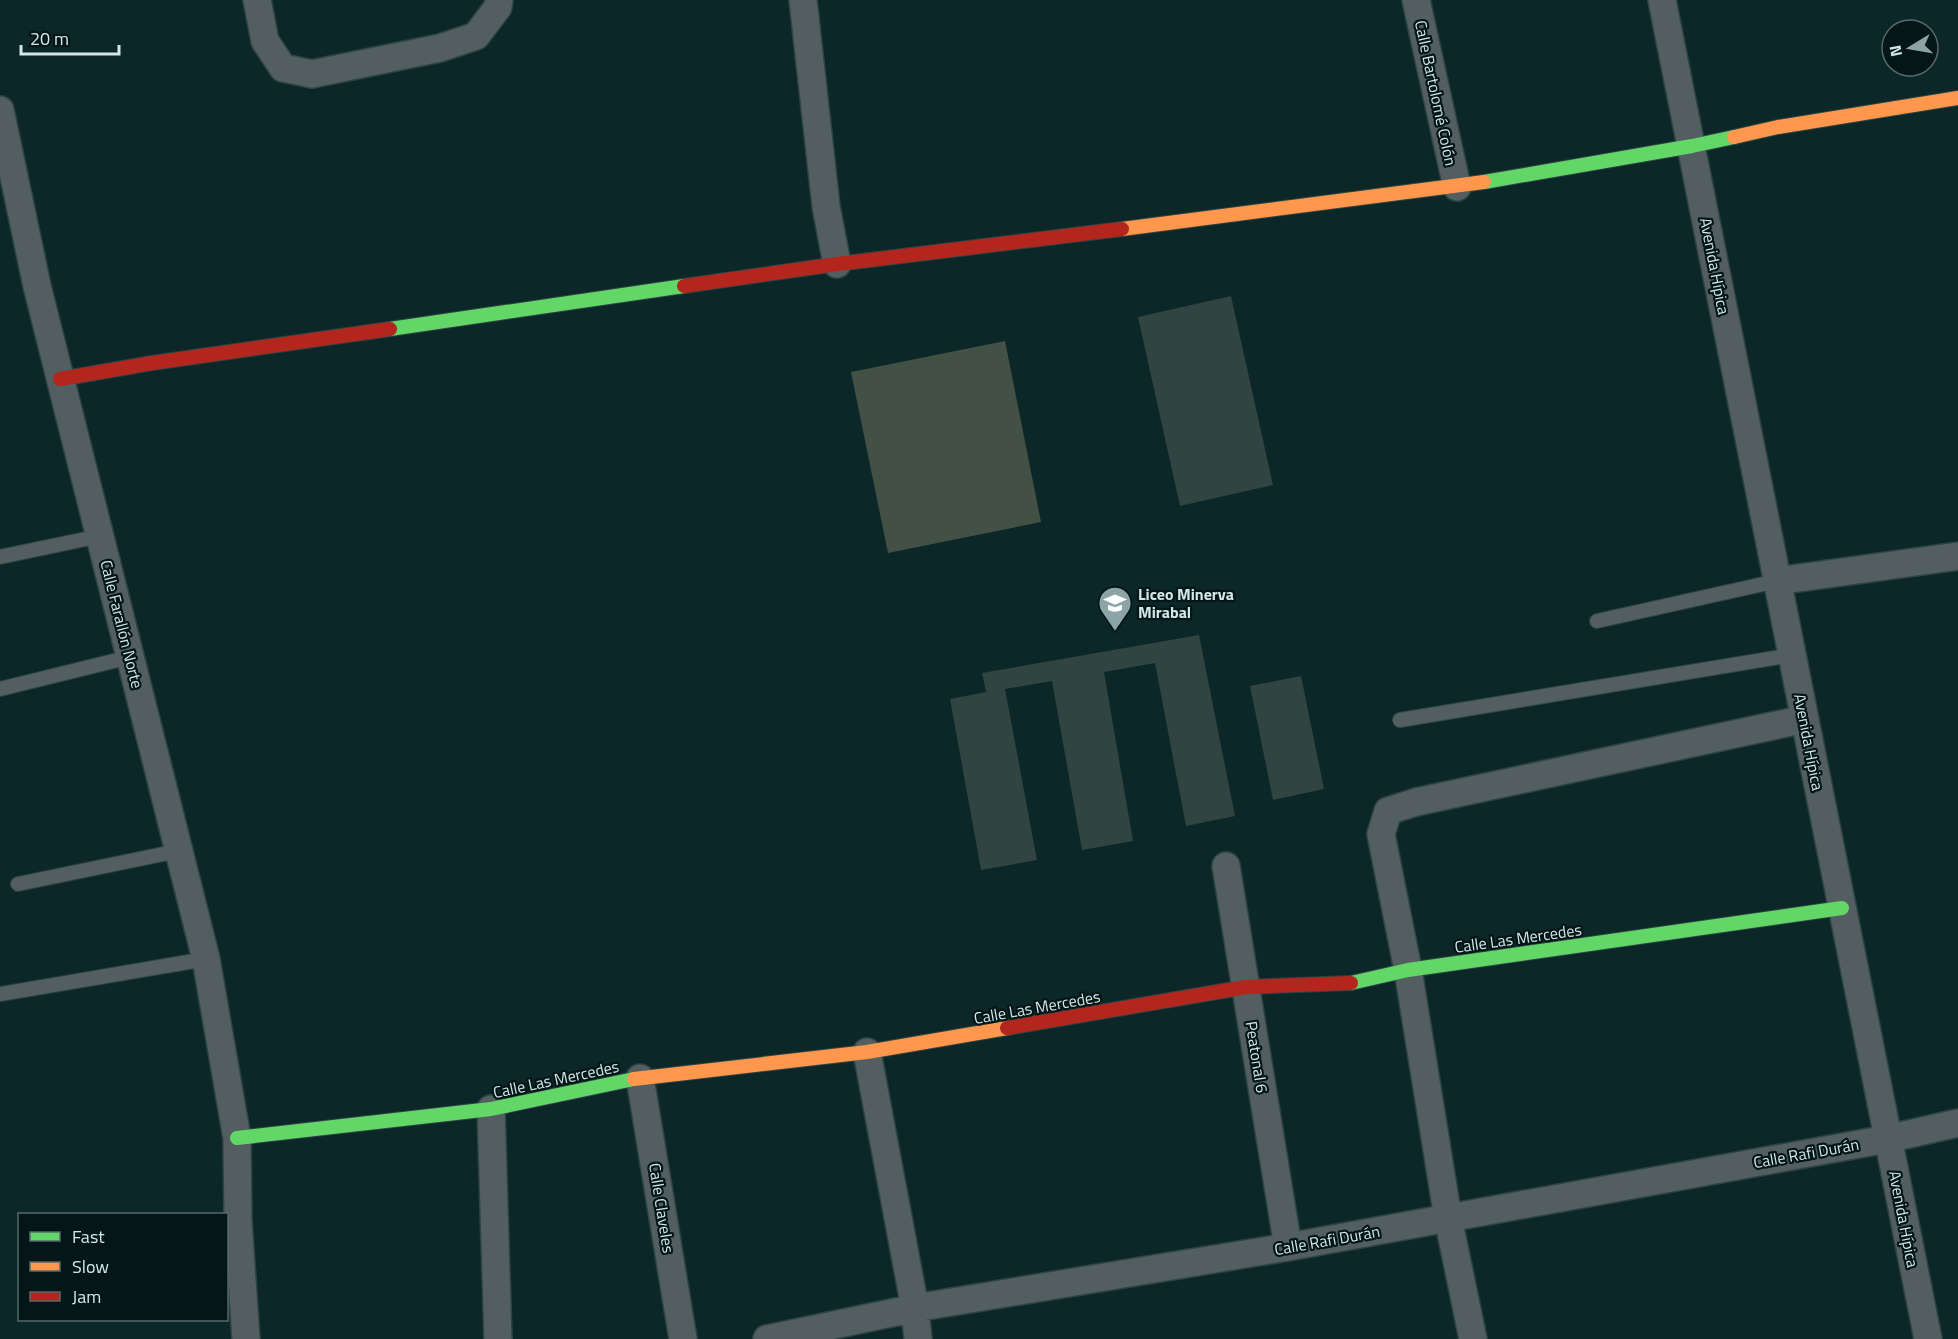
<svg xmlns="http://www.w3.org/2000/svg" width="1958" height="1339" viewBox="0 0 1958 1339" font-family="'Titillium Web',sans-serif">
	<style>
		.green { fill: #435144 }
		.building { fill: #304441 }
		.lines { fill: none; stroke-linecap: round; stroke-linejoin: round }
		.lane-casing { stroke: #2e4344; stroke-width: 16 }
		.street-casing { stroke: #2e4344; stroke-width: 30 }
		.fast-casing { stroke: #2e4344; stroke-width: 16 }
		.slow-casing { stroke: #2e4344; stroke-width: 16 }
		.jam-casing { stroke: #2e4344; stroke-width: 16 }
		.lane { stroke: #535e60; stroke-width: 14 }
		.street { stroke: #535e60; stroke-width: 27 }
		.fast { stroke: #63d668; stroke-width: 14 }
		.slow { stroke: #ff974d; stroke-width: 14 }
		.jam { stroke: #b3261e; stroke-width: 14 }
		.labels { text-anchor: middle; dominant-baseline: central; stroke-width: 4.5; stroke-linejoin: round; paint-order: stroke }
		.street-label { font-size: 16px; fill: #d1e8e9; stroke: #041617 }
		.poi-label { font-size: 16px; font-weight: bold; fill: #d1e8e9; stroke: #041617; text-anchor: start }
	</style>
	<rect width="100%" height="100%" fill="#0c2728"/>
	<!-- green -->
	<path class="green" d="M1005,341L1041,522L888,553L851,372Z"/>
	<!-- building -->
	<path class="building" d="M1231,296L1273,485L1180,506L1138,317Z
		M1199,635L1235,816L1186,826L1155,663L1104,672L1133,841L1082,850L1052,681L1005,689L1037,860L981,870L950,699L986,692L982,673Z
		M1301,676L1324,789L1273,800L1250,686Z"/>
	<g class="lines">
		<!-- lane casing -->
		<g class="lane-casing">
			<path id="lane" d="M0,557L100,536
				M1597,621L1777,581
				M0,689L130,657
				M1400,720L1792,655
				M18,884L178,851
				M0,994L206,959"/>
		</g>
		<!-- street casing -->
		<g class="street-casing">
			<path id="street" d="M257,0L265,41L283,68L312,74L440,48L476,36L498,7L499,0
				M803,0L826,206L837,264
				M1416,0L1457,187
				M1662,0L1928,1339
				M0,110L37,286L206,959L237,1138L238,1221L246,1339
				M1777,581L1958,556
				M1226,866L1288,1247
				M867,1052L915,1308L918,1339
				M640,1078L683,1339
				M491,1109L498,1339
				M767,1339L915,1308L1288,1247L1887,1139L1958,1123
				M1473,1339L1448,1218L1408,970L1381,834L1388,811L1416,802L1805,719"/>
		</g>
		<!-- fast casing -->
		<g class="fast-casing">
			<path id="fast" d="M1484,182L1692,146L1734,137
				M390,329L684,286
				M1351,983L1408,970L1842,908
				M237,1138L491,1109L634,1079"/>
		</g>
		<!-- slow casing -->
		<g class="slow-casing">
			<path id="slow" d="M1734,137L1778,127L1958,98
				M1122,229L1484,182
				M634,1079L867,1052L1007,1028"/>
		</g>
		<!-- jam casing -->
		<g class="jam-casing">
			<path id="jam" d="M684,286L837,264L1122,229
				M60,379L152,363L390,329
				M1007,1028L1246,987L1351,983"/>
		</g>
		<!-- lane -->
		<use href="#lane" class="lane"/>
		<!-- street -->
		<use href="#street" class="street"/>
		<!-- fast -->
		<use href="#fast" class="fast"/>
		<!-- slow -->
		<use href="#slow" class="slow"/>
		<!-- jam -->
		<use href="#jam" class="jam"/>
	</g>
	<!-- icons -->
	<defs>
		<g id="school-pin" transform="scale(1.725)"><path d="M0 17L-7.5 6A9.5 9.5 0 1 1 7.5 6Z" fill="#8ca4a5" stroke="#041617"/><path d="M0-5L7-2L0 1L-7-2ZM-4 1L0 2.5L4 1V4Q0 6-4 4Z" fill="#fff"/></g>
	</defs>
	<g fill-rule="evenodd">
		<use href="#school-pin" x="1115" y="603"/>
	</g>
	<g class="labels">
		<!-- street labels -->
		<g class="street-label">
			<text transform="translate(1436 93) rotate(78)">Calle Bartolomé Colón</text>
			<text transform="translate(1715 266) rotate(79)">Avenida Hípica</text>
			<text transform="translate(122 624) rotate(76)">Calle Farallón Norte</text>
			<text transform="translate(1809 742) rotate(79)">Avenida Hípica</text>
			<text transform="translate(1518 938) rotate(-8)">Calle Las Mercedes</text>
			<text transform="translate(1037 1007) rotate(-10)">Calle Las Mercedes</text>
			<text transform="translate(1257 1057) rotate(81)">Peatonal 6</text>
			<text transform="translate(556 1079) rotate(-12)">Calle Las Mercedes</text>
			<text transform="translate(1806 1153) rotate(-10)">Calle Rafi Durán</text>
			<text transform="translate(662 1208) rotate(81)">Calle Claveles</text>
			<text transform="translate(1904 1219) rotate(79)">Avenida Hípica</text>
			<text transform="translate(1327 1240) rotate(-10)">Calle Rafi Durán</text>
		</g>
		<!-- poi labels -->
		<g class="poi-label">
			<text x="1138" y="594">Liceo Minerva<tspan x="1138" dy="18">Mirabal</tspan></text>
		</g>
	</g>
	<!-- legend -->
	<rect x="18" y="1213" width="210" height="108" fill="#041617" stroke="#566a6b" stroke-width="1.5"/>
	<rect x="30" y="1232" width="30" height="9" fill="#63d668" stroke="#566a6b" stroke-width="1.5"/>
	<text x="72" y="1243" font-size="18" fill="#d1e8e9">Fast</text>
	<rect x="30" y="1262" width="30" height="9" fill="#ff974d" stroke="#566a6b" stroke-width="1.5"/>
	<text x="72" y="1273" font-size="18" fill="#d1e8e9">Slow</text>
	<rect x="30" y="1292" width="30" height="9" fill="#b3261e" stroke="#566a6b" stroke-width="1.5"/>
	<text x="72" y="1303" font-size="18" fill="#d1e8e9">Jam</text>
	<!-- north arrow -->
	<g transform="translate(1910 48) rotate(259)"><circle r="28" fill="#041617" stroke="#566a6b" stroke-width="1.5"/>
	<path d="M0-4.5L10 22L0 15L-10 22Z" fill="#8ca4a5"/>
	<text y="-9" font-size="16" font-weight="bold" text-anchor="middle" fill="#d1e8e9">N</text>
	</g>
	<!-- scale -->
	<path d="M21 45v9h98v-9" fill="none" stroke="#d1e8e9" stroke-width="3"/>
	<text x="30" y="45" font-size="18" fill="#d1e8e9" stroke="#041617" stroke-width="4.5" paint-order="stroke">20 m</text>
</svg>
